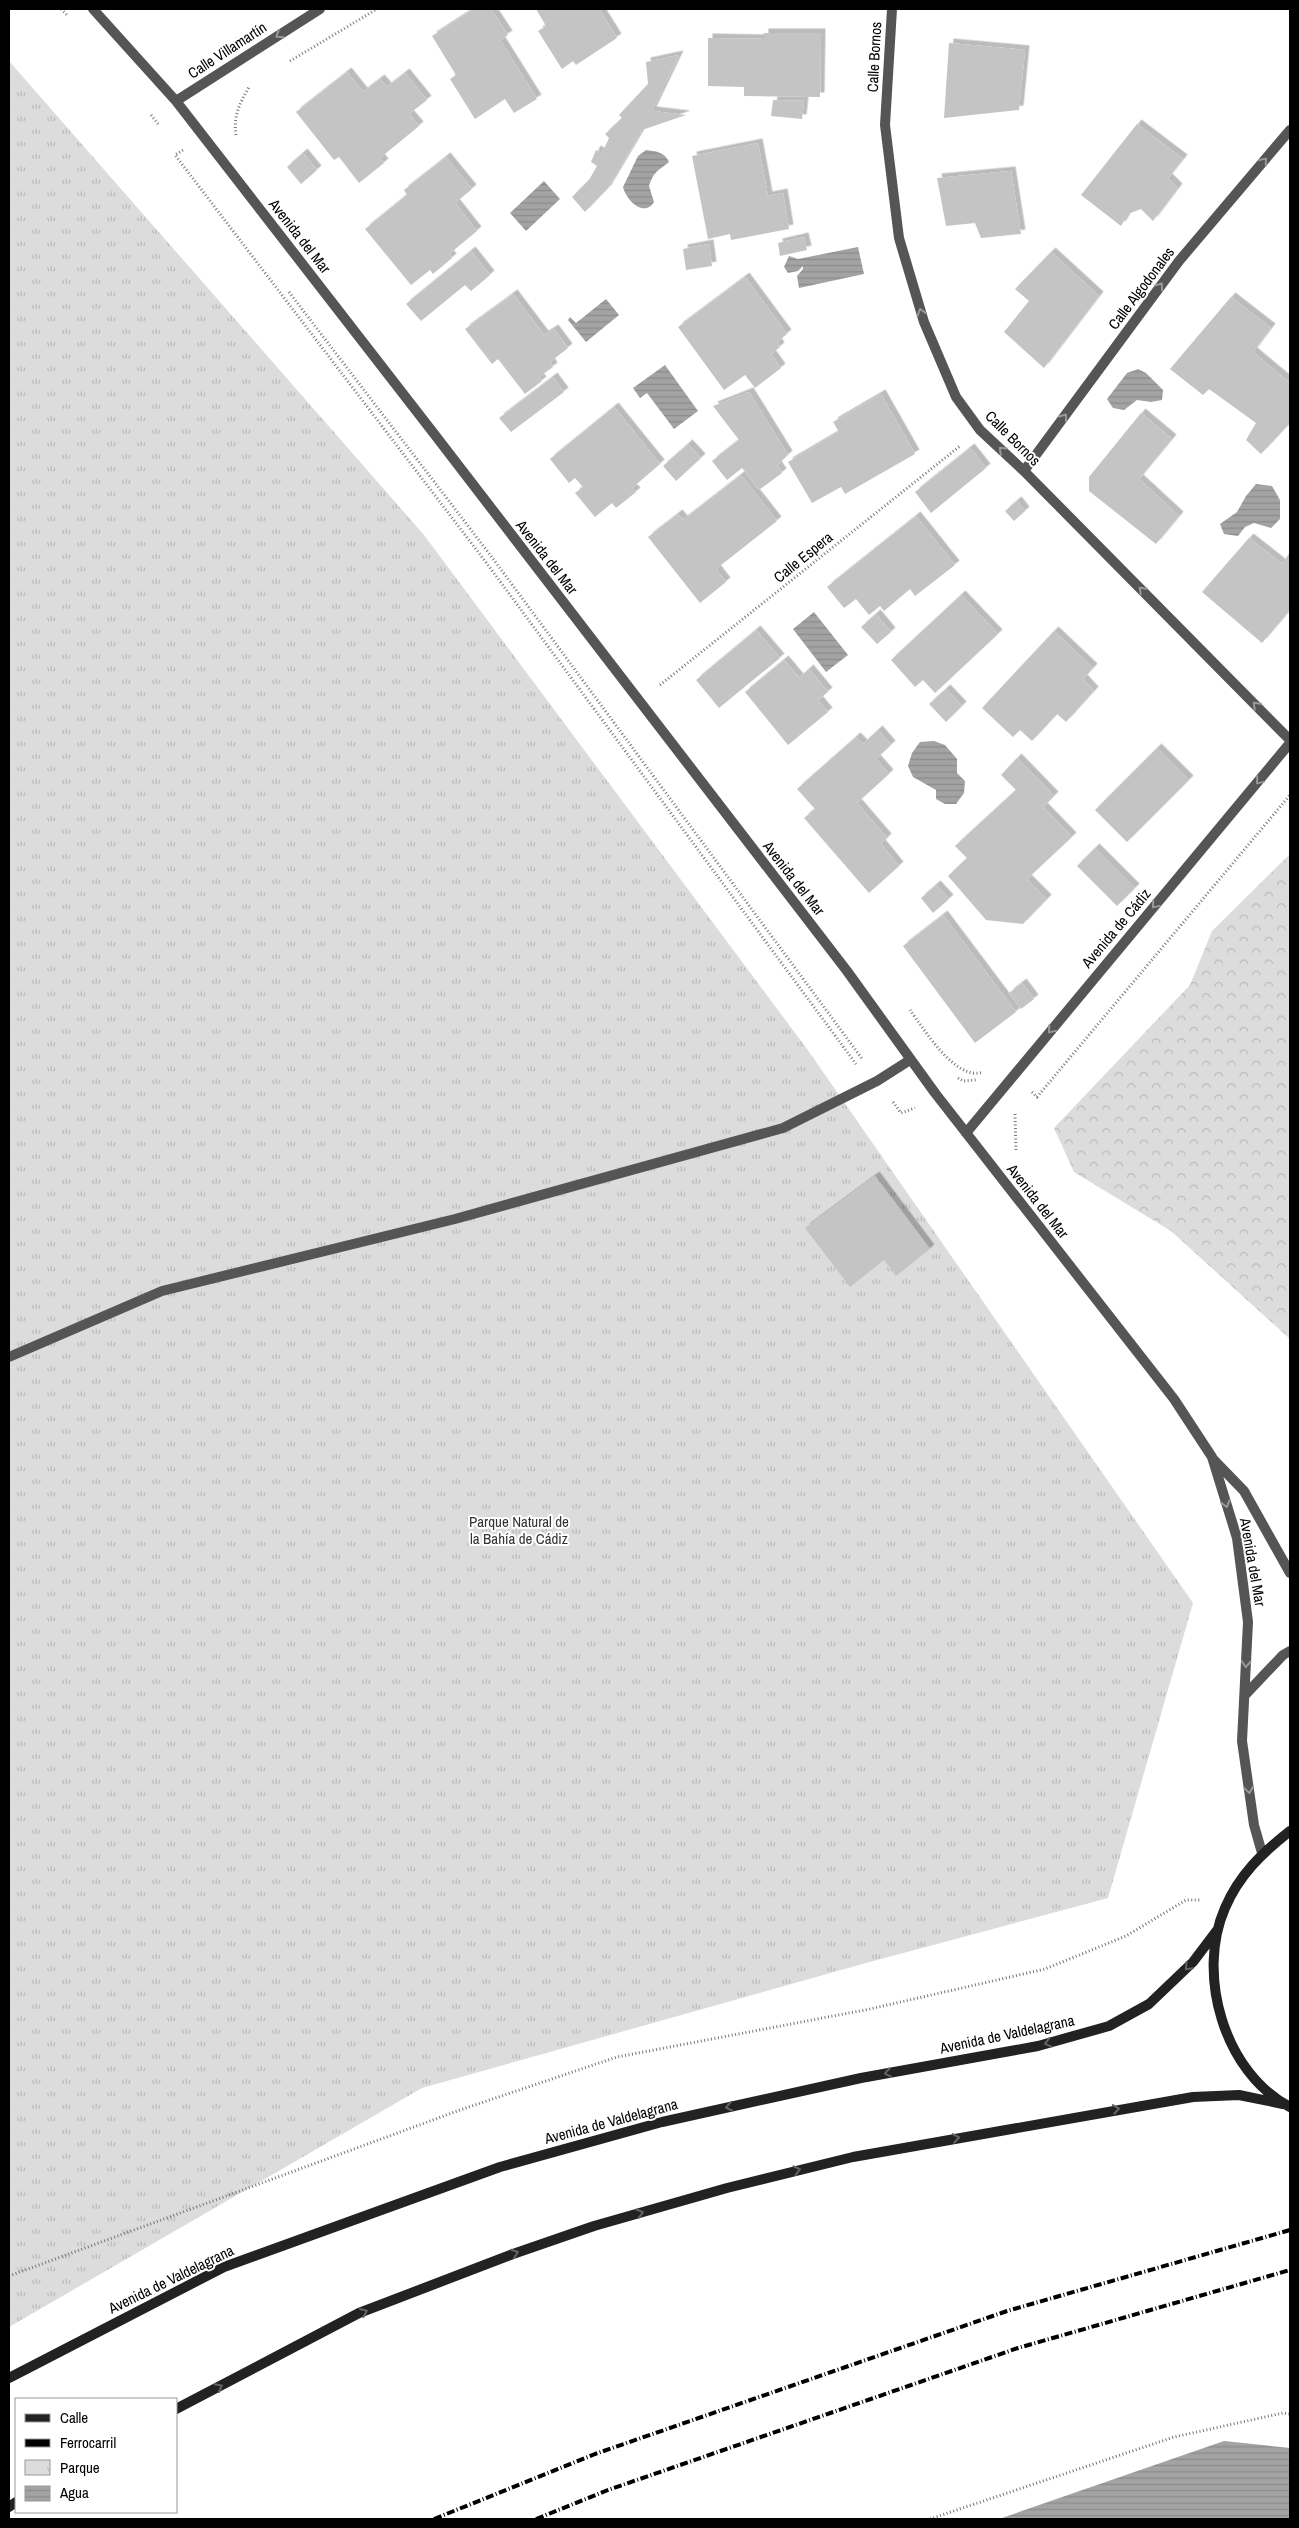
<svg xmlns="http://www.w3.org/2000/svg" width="1299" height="2528" viewBox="0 0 1299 2528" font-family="'Archivo Narrow',sans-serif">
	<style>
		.forest { fill: url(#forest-crowns) }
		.park { fill: url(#park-tufts) }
		.water { fill: url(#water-rules) }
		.building { fill: #c4c4c4; filter: url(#shadow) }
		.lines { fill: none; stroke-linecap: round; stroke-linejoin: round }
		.path { stroke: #777; stroke-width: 3; stroke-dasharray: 1 2.5; stroke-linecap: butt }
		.service { stroke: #555; stroke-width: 10 }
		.minor { stroke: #555; stroke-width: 10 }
		.secondary { stroke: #222; stroke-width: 10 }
		.rail { stroke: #000; stroke-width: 4; stroke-dasharray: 8 2.5 1 2.5; stroke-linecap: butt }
		.oneway { stroke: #999 }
		.oneway2 { stroke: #646464 }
		.labels { text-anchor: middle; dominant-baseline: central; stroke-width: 4; stroke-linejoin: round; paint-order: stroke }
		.street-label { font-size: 15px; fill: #000; stroke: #fff }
		.park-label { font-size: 15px; fill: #333; stroke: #fff }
	</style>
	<defs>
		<pattern id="forest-crowns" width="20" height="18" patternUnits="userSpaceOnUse" patternTransform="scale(1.25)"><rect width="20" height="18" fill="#dcdcdc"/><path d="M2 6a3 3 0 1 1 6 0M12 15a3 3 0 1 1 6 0" fill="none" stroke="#bbb"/></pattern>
		<pattern id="park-tufts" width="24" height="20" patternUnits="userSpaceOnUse" patternTransform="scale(1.25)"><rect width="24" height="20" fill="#dcdcdc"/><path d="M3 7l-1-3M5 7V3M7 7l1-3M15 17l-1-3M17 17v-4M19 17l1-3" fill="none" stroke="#bbb"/></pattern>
		<pattern id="water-rules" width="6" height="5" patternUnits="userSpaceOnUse" patternTransform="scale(1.25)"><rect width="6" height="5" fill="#a3a3a3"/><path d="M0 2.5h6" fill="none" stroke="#8b8b8b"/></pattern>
		<filter id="shadow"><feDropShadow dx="4.5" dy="-4.5" stdDeviation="0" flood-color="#0004"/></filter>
	</defs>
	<rect width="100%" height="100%" fill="#fff"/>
	<!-- forest -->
	<path class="forest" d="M1290,854V1339L1171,1231L1074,1172L1054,1128L1190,985L1212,931Z"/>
	<!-- park -->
	<path class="park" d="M9,61L424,535L807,1049L1193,1603L1108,1898L866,1963L422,2088L9,2327Z"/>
	<!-- water -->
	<path class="water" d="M646,150C655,151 665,152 669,162C658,171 654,171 649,186L654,202C644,218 626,200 623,187L638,156Z
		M544,181L560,199L526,231L510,213Z
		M858,247L864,274L799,288L797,276L803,269V266L798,271L788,273L784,267L789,256L798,259Z
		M606,299L619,315L586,342L568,320L570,317L576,323Z
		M665,365L698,411L674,429L647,393L640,398L633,388Z
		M1138,369L1146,373L1163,390L1162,400L1151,402L1137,400L1124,410L1113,408L1107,399L1127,373Z
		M1256,484L1272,486L1280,500V519L1271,528L1254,523L1245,527L1238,536L1224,534L1220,524L1237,512L1246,496Z
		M814,612L848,655L826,672L793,629Z
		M934,741L945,745L957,759V773L965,781L964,793L956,804H945L936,799V790L913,777L908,766L912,753L920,742Z
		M1224,2441L1290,2448V2519H999Z"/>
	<!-- building -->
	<path class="building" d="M474,9H491L508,35L500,40L537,99L514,113L505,99L475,119L450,79L456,75L432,36Z
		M536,9H599L617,38L576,65L573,61L562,69L538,31L546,26Z
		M764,33H821L820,97L744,96V87L708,86V38L764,39Z
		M949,43L1025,50L1019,110L944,118Z
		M679,55L652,111L686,115L642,130L607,189L585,212L572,197L589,180L597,166L591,162L596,150L602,153L609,138L605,134L622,118L619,115L648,84L646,62Z
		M347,72L363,92L380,79L387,87L405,73L427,100L409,114L419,126L380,158L384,163L359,183L339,157L334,160L296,112Z
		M773,100L804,101L802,119L771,116Z
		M1137,124L1183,159L1168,178L1178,188L1153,221L1141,209L1128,214L1121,226L1081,195Z
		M758,143L768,196L783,193L789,229L731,240L730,234L708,239L692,156Z
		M303,153L317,170L301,184L287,167Z
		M446,157L472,189L455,203L477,231L449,254L452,258L433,274L430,270L411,285L365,229L407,195L404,190Z
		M1011,171L1021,234L981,238L975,223L946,226L937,178Z
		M804,237L807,250L780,256L778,243Z
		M709,244L712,266L686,270L683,249Z
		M471,251L490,275L471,291L465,285L421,321L406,304Z
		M1051,252L1099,296L1044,368L1004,332L1029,301L1015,289Z
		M745,277L787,334L777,342L780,347L771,354L781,368L755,388L745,375L724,390L678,327Z
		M513,294L544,335L554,329L568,348L550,362L553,367L539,377L542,381L525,394L498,359L492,364L465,329Z
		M1231,297L1271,328L1253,352L1290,383V423L1261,454L1246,440L1256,423L1209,389L1203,395L1170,369Z
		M553,377L564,392L511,432L499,418Z
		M749,392L788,455L777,465L782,473L759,490L742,468L727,480L712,461L739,440L713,406Z
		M881,394L915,454L845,494L841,487L812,503L788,462L839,432L833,422Z
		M614,407L660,464L632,488L636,492L616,508L612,503L595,517L575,493L583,487L575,478L569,483L550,459Z
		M1141,413L1172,439L1139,479L1179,516L1156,544L1089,491V477Z
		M688,444L701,458L676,481L663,466Z
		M970,448L986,468L931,513L915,492Z
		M741,475L777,521L716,569L726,582L700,603L648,537L678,514L683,520Z
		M1017,501L1025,511L1014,521L1005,511Z
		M916,516L955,565L915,596L910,589L884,611L880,606L869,615L856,599L844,608L827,587Z
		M1249,538L1282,564L1290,552V610L1262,643L1202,592Z
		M961,595L998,634L935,693L923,680L915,687L891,660Z
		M876,614L891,632L877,644L861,627Z
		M756,630L780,658L719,708L696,680Z
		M1054,631L1093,668L1083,679L1094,691L1066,722L1057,714L1032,741L1020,730L1013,737L982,708Z
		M784,660L799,678L809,669L828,692L818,700L828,712L788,745L745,692Z
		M946,689L962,706L946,722L929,704Z
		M878,730L891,745L876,759L889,774L857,803L887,838L881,844L899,866L869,893L804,818L815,809L797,789L856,737L863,744Z
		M1157,748L1189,780L1127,842L1095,810Z
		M1017,758L1054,796L1043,807L1072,837L1027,879L1047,899L1023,924L986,920L948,876L967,858L955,846L1016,790L1001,775Z
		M1095,848L1135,888L1117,906L1077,866Z
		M936,885L949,899L933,913L921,898Z
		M943,915L1016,1012L975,1043L903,946Z
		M1022,983L1034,999L1021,1009L1009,993Z
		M875,1176L930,1249L896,1276L884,1260L850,1287L805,1228Z"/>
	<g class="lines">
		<!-- path -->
		<path class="path" d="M61,9L68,16
			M290,61L377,9
			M151,115L159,125
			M236,135C233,116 240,103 249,87
			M183,150L175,155L485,561L856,1064
			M289,292L491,556L863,1060
			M660,685L960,446
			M910,1010C924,1029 956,1082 983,1072
			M958,1078L963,1081L976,1080
			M1032,1092L1037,1097L1290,795
			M893,1102L901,1113L915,1108
			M1015,1114L1016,1152
			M9,2276L460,2110L617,2057L870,2009L1045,1969L1126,1936L1186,1900H1200
			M930,2519L1174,2437L1283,2413L1290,2414"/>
		<!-- service -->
		<path class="service" d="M9,1357L162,1291L455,1219L783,1128L877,1081L910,1060"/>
		<!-- minor -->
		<path class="minor" d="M93,9L176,101L435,435L847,971L935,1093L1174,1399L1212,1457L1237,1538L1248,1622L1242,1741L1254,1825L1262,1853
			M892,9L885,125L899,238L924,322L956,397L980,430L1024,471L1290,740
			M176,101L320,9
			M1024,471L1179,261L1290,130
			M966,1133L1290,743
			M1213,1459L1244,1491L1290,1573
			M1245,1695L1283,1655L1290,1651"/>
		<!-- secondary -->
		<path class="secondary" d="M1290,1831C1262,1853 1239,1875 1225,1908C1196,1974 1224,2073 1290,2107
			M9,2378L224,2267L500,2167L662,2122L861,2078L1038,2046L1109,2026L1149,2004L1193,1962L1218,1929
			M176,2409L359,2313L513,2254L594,2226L727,2188L853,2157L1193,2097L1239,2095L1283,2104
			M9,2507L16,2502"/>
		<!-- rail -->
		<path class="rail" d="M434,2519L595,2454L1007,2311L1290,2230
			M536,2519L608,2490L1018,2348L1290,2270"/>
	</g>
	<!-- one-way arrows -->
	<defs><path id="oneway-chevron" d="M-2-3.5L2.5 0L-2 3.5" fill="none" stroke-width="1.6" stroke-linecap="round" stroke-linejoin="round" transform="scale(1.25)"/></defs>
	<g class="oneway">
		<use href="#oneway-chevron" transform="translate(279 35) rotate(147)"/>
		<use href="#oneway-chevron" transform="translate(1264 161) rotate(-50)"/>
		<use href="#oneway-chevron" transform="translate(1160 286) rotate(-54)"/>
		<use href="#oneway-chevron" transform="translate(921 312) rotate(-107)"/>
		<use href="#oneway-chevron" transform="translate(1064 417) rotate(-54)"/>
		<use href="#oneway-chevron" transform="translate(1002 450) rotate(-137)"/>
		<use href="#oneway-chevron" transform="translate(1142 590) rotate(-135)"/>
		<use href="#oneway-chevron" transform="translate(1256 705) rotate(-135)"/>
		<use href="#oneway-chevron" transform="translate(1259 781) rotate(130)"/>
		<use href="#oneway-chevron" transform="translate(1155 905) rotate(130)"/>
		<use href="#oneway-chevron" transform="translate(1051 1030) rotate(130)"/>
		<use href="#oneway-chevron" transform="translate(1226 1504) rotate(73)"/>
		<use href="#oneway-chevron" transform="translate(1246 1664) rotate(93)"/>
		<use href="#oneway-chevron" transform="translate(1249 1790) rotate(82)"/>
	</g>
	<g class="oneway2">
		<use href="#oneway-chevron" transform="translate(1188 1967) rotate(134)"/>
		<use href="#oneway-chevron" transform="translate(1048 2043) rotate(165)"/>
		<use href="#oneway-chevron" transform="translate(888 2073) rotate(170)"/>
		<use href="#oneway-chevron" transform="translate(729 2107) rotate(168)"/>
		<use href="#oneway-chevron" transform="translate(1116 2109) rotate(-9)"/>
		<use href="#oneway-chevron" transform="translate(956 2138) rotate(-10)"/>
		<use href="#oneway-chevron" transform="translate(797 2170) rotate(-14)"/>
		<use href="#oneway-chevron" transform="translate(640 2213) rotate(-16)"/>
		<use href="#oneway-chevron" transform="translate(515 2253) rotate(-20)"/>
		<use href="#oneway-chevron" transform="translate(364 2312) rotate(-23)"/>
		<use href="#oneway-chevron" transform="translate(219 2387) rotate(-28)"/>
	</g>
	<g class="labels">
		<!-- street labels -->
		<g class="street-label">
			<text transform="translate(227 50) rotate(-33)">Calle Villamartín</text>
			<text transform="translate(874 57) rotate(-87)">Calle Bornos</text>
			<text transform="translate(300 236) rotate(52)">Avenida del Mar</text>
			<text transform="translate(1141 288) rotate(-53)">Calle Algodonales</text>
			<text transform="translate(1013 438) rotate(45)">Calle Bornos</text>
			<text transform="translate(547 557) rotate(52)">Avenida del Mar</text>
			<text transform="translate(803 557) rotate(-39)">Calle Espera</text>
			<text transform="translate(794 878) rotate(52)">Avenida del Mar</text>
			<text transform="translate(1116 928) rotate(-50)">Avenida de Cádiz</text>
			<text transform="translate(1038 1201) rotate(52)">Avenida del Mar</text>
			<text transform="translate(1253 1562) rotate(80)">Avenida del Mar</text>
			<text transform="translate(1007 2034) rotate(-12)">Avenida de Valdelagrana</text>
			<text transform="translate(611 2121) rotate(-15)">Avenida de Valdelagrana</text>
			<text transform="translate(171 2279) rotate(-26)">Avenida de Valdelagrana</text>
		</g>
		<!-- park labels -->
		<g class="park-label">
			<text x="519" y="1521">Parque Natural de<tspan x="519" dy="17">la Bahía de Cádiz</tspan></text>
		</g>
	</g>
	<!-- border -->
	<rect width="1299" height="2528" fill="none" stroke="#000000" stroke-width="20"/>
	<!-- legend -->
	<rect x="15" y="2398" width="162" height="115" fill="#ffffff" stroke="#999999"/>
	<rect x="25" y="2414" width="25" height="8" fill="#222222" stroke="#999999"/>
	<text x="60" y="2423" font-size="15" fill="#000000">Calle</text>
	<rect x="25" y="2439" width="25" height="8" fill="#000000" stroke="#999999"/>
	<text x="60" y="2448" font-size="15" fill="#000000">Ferrocarril</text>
	<rect x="25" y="2460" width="25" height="15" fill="url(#park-tufts)" stroke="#999999"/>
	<text x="60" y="2473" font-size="15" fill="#000000">Parque</text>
	<rect x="25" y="2486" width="25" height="15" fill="url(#water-rules)" stroke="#999999"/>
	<text x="60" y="2498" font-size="15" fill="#000000">Agua</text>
</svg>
